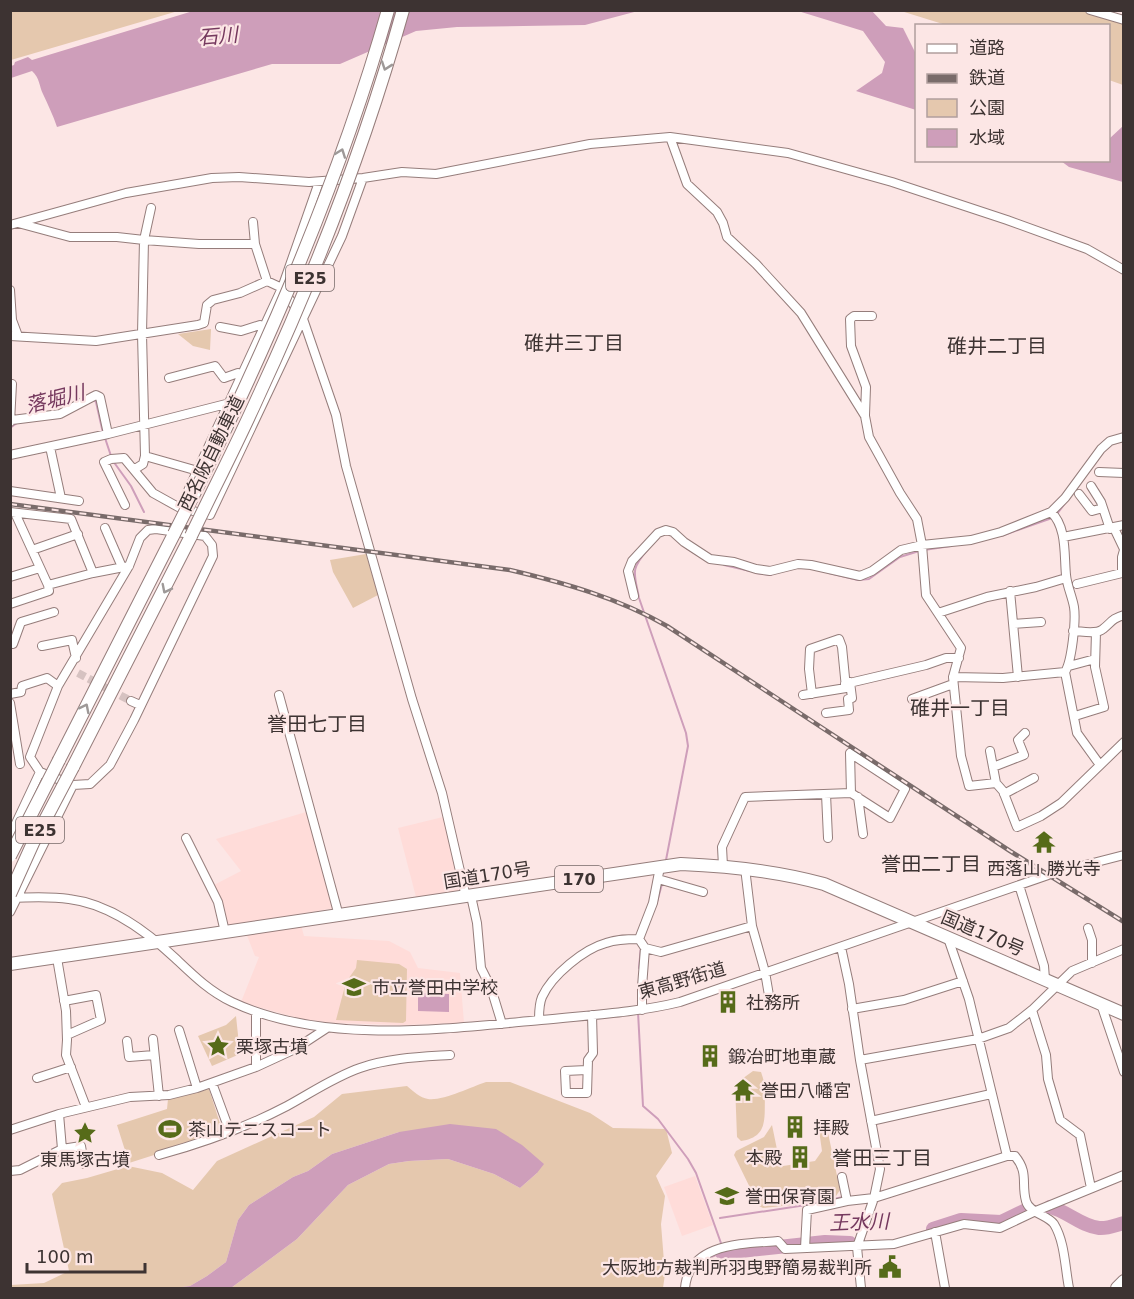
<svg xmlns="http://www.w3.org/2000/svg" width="1134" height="1299" viewBox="0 0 1134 1299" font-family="'DejaVu Sans','Noto Sans JP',sans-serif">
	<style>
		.built { fill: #ffdcd9 }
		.green { fill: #e5c8ae }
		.water { fill: #ce9eba }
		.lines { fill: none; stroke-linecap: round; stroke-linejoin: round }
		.stream { stroke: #ce9eba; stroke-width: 2 }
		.river { stroke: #ce9eba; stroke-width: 14 }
		.minor-tunnel { stroke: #d6c2c1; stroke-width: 8; stroke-dasharray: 8 4; stroke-linecap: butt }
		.minor-casing { stroke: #957d7b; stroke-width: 10 }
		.highway-casing { stroke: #957d7b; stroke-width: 14 }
		.minor { stroke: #fff; stroke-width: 8 }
		.highway { stroke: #fff; stroke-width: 12 }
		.rail-casing { stroke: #796b6a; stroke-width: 4.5 }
		.rail { stroke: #fce6e5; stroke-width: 2; stroke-dasharray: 7; stroke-linecap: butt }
		.highway-bridge-casing { stroke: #957d7b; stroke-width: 14; stroke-linecap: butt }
		.highway-bridge { stroke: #fff; stroke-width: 12 }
		.oneway { stroke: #9e9998 }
		.labels { text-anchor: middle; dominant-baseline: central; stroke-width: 4.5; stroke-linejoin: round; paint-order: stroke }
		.shield { fill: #fce6e5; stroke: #766968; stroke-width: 1.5 }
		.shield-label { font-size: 16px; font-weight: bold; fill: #3d3332 }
		.street-label { font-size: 18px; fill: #3d3332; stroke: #fce6e5 }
		.poi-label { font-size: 18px; fill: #3d3332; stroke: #fce6e5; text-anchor: start }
		.water-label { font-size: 20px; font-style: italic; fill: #75395e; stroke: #fce6e5 }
		.neighbourhood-label { font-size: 20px; fill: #3d3332; stroke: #fce6e5 }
	</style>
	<rect width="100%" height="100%" fill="#fce6e5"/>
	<!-- built -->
	<path class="built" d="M306,812L335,908L229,926L221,901L212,886L241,871L216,839Z
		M443,817L460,885L457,892L416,897L398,828Z
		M301,925L304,936L389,941L410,952L418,968L460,973L464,1023L401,1025L334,1023L301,1019L241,1002L259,957L255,956L246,933Z
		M695,1176L713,1225L682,1236L664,1187Z"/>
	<!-- green -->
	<path class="green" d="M11,10H178V11L11,60Z
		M1092,10L1123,20V85L1109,80L1108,26L946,25L901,11Z
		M211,329L210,350L193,346L178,334Z
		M366,554L378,595L353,608L333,572L330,560Z
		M357,960L399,964L407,969L406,1021L403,1023L336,1020L346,982L356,968Z
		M236,1016L240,1054L212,1066L198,1036L226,1025Z
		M753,1071L761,1072C764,1080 765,1087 765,1096C764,1117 769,1137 741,1141L737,1137L735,1084Z
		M486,1082H510L590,1113L613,1128L666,1129L672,1153L656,1176L665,1196L661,1224L665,1274L663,1288H231L297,1239L348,1185L389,1164L409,1161L448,1159L494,1174L520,1188L537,1173L399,1132L332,1154L308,1171L293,1177L249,1205L238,1220L226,1262L207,1276L190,1286L175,1288H11V1285L44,1283L69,1271L52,1194L62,1183L87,1178L128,1166L162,1173L193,1190L217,1161L314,1117L342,1094L407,1086C413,1091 420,1098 428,1099C443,1101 471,1087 486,1082Z
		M209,1089L223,1133L129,1163L117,1125L167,1109L168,1099Z
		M772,1125L780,1164L783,1166L815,1161L822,1151L819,1130L820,1128H827L840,1190L836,1196L792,1205L763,1208L759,1206L734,1155L736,1151L764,1137Z"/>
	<!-- water -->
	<path class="water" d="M193,11H638L585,25L457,27L416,31L340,64H272L57,127C53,115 48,105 43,94C39,86 40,78 32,71L11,78V66L14,65L15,62L28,57L32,60Z
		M798,11H872L886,26L903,28L916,54V110L856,91L882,73L885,62L863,31Z
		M1123,126V182L1069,167L1061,161L1108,160L1109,139Z
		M418,993L449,994V1012L418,1011Z
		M450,1124L496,1129L522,1145L544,1164L537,1173L520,1188L494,1174L448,1159L409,1161L389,1164L348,1185L297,1239L231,1288H175L190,1286L207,1276L226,1262L238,1220L249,1205L293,1177L308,1171L332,1154L399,1132Z"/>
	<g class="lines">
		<!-- stream -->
		<path class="stream" d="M93,399L96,402L103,433
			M10,428L17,423
			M105,438L111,456
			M113,461L131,486L144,512
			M1057,514L1066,502
			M1001,536L1052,518
			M686,548L707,561
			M648,549C630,570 634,572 639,598L686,733L688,746L666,860
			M924,550L951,546
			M724,565L750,571
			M756,573L771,575
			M829,573L858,580L869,579L900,557L919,551
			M657,902L662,884
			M639,968L641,946
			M638,1012L643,1106L658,1119L688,1159L696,1173L722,1246
			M720,1218L806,1205L843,1197
			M703,1261L722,1252"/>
		<!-- river -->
		<path class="river" d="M1050,1207C1067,1211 1081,1226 1099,1228C1107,1229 1116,1225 1124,1223
			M933,1229L961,1220L1001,1222L1028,1209
			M722,1253L825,1242L850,1243"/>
		<!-- minor-tunnel -->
		<path class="minor-tunnel" d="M78,673L131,701"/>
		<!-- minor casing -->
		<g class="minor-casing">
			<path id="minor" d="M1090,10L1124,20
				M670,137L687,184L717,212L723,223L727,237L756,264L801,313L865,416L869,437L900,493L917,519L922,545L926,595L961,648L953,677L1003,678L1065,672L1077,733L1100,765
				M151,208L144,240L199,244H255
				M253,222L255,244L267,281
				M18,223L70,237H117L144,240L142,334L145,456L143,464L135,469
				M10,225L126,193L212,178L239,177L309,182L363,178L402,172L436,174L590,144L670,137L788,153L892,182L1007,220L1087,249L1124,270
				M10,290L12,320L18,336
				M220,327L241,331L260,325L265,327
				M10,336L96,341L198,325L204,323L207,305L213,300L240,293L267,281L282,288L303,319L336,415L346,466L412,699L442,793L466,897
				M169,378L215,366L224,378L238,373L243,375
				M865,415L866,387L851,346L850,319L854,316H872
				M12,420L60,414L96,395L100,397L108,434
				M10,422L12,384
				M50,447L61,498
				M10,455L108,434L230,403
				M145,456L198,471
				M1099,472L1124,473
				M1091,486L1101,502L1110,529
				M10,491L79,501
				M1079,494L1092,511L1103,508
				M125,505L104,462L111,459L124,458L153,493L180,508L210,515L342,236L363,178
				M180,508L282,288L319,182
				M10,512L71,519L93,573
				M1051,512C1067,527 1064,555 1066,575C1067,586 1072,596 1074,607C1076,620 1072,661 1065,672
				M15,513L48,585
				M105,528L122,567
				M1114,528L1124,549
				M156,529L205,536L212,545L213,556L134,720L110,765L90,784L73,785L40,772L30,757L58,686L129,566L140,538L148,530Z
				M1063,537L1124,525
				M32,550L78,534
				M10,577L40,568
				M1077,584L1122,573V557L1124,550
				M1010,591L1018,677
				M634,596L628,571L632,561L658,533L666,530L673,532L684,542L710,559L734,562L756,569L770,571L798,564L811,565L860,576L872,571L901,550L922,545L971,540L1001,532L1051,512L1065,498L1101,449L1110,441L1124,437
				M10,604L49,591L48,585L93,573L129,566
				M938,613L987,597L1036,587L1066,578
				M1014,624L1041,622
				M1073,631C1081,631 1096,635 1103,629C1112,622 1111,619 1124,615
				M13,644L21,622L54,612
				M42,646L72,640L76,658
				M1069,666L1095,659
				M953,677L961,756L969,786L996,783
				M845,684L926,665L946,658H959
				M10,694L21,692L22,686L47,678L58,686
				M279,695L339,916
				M803,695L846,688L842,647L839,639L810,649L809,669L812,694
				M912,699L953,684
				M131,701L140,705
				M10,703L20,764
				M826,713L849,710L848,699L852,698L850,682
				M1075,716L1104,707L1095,667L1096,632
				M990,751L996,783L1003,791L1017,827L1041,816L1061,803L1124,742
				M993,767L1024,755L1018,740L1025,733
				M826,794L828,838
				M1004,794L1034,778
				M858,797L863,834
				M10,836L40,772
				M186,838L218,902L225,932
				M723,866L722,847L745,797L851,793L890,818L905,789L850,753L851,793
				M745,868L752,926L765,972L771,1007
				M658,879L703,892
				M1019,885L1044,966L1045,979
				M471,896L477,923L481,968L491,988L502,1024
				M10,898C30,897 50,896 69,899C110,904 146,931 175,958C193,975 209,991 232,1002C324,1045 442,1029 541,1020C588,1015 635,1013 680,1002L1054,873L1124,855
				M10,912L73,785
				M1088,928L1092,940V963
				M948,938L969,999L1007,1156
				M639,939L653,903L660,867
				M841,947L849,984L860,1060L880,1169L874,1198L857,1247L861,1288
				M57,958L66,1011L67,1040L66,1055L86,1107
				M64,1001L96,995L101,1020L67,1035
				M1101,1004L1124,1072
				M852,1009L904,1000L963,981
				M642,1010V987L645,948
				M1032,1010L1046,1055L1048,1079L1060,1120L1080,1135L1091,1188
				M256,1012V1067
				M539,1020C539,1012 539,1004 542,997C552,975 584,949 606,943C617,939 628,939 639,939L645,948L661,952L752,926
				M179,1030L197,1088
				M153,1039L159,1096
				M127,1041L129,1057L154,1055
				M860,1060L978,1039L1009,1028L1032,1010L1072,971L1124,949
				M587,1070L565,1071L566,1093H587L588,1060L593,1053L592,1015
				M37,1078L71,1067
				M212,1083L230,1132
				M871,1121L991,1094
				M10,1130L59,1114L130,1097L169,1095L197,1088L256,1067L295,1049L327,1028
				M62,1149L81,1146L84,1164
				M159,1155C203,1143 247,1127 287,1106C311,1093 334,1077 360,1068C389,1058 420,1057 450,1055
				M10,1171L20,1170L62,1149L59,1114
				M842,1177L847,1201
				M935,1232L945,1288
				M805,1248L807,1210L847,1201L874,1198L1007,1156H1015C1029,1173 1021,1183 1026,1201C1029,1213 1048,1215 1054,1224C1065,1242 1065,1268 1069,1288
				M685,1288C689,1242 744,1244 778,1241L785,1249L894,1244L964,1224L1000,1228L1036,1211L1124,1175"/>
		</g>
		<!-- highway casing -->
		<g class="highway-casing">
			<path id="highway" d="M59,760L174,534
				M73,767L191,536
				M10,964L681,864C730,866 777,871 824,884L1124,1014
				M1117,1288L1124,1281"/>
		</g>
		<!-- minor -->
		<use href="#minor" class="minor"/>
		<!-- highway -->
		<use href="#highway" class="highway"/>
		<!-- rail casing -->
		<g class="rail-casing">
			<path id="rail" d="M10,504L510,570C565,583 618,598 667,626L1010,851L1124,922"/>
		</g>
		<!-- rail -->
		<use href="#rail" class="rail"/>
		<!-- highway-bridge casing -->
		<g class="highway-bridge-casing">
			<path id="highway-bridge" d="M174,534C259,366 336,192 388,10
				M191,536C213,490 237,444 258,397C316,272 366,142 403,10
				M10,856L59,760
				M10,894L33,843L73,767"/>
		</g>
		<!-- highway-bridge -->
		<use href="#highway-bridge" class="highway-bridge"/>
	</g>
	<!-- one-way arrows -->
	<defs><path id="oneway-chevron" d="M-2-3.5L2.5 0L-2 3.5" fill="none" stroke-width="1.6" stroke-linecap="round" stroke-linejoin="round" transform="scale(1.5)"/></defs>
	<g class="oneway">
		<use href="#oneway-chevron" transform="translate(386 66) rotate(109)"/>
		<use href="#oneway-chevron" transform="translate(341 153) rotate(-70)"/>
		<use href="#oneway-chevron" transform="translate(166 589) rotate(117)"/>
		<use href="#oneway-chevron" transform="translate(85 708) rotate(-63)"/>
	</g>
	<!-- icons -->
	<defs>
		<g id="temple-bare" transform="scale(1.8)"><path d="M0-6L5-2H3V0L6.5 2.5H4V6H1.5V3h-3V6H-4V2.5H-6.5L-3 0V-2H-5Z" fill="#566b19" stroke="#fce6e5" stroke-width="2.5" paint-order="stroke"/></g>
		<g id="school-bare" transform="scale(1.8)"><path d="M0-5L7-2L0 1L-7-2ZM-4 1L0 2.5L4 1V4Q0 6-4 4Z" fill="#566b19" stroke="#fce6e5" stroke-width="2.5" paint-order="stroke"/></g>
		<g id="building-bare" transform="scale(1.8)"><path d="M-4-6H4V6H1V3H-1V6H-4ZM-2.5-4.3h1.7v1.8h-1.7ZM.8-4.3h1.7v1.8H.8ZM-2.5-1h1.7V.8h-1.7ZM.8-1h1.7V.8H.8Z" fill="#566b19" stroke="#fce6e5" stroke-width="2.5" paint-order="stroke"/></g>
		<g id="sight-bare" transform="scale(1.8)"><path d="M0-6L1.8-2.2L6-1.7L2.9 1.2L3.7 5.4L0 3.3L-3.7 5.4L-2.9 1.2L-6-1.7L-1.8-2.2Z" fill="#566b19" stroke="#fce6e5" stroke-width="2.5" paint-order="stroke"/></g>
		<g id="stadium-bare" transform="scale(1.8)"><path d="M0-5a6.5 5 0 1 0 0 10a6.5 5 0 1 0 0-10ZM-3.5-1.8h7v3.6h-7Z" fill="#566b19" stroke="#fce6e5" stroke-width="2.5" paint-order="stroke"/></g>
		<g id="civic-bare" transform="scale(1.8)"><path d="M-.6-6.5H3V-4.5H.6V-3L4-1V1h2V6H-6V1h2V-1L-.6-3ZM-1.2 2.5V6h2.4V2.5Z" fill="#566b19" stroke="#fce6e5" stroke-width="2.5" paint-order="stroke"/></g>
	</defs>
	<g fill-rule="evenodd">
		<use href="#temple-bare" x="1044" y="842"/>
		<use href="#school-bare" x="354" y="987"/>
		<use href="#building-bare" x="728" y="1002"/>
		<use href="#sight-bare" x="218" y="1046"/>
		<use href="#building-bare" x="710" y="1056"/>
		<use href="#temple-bare" x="743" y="1090"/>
		<use href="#building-bare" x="795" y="1127"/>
		<use href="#stadium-bare" x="170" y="1129"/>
		<use href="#sight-bare" x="85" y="1133"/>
		<use href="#building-bare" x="800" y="1157"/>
		<use href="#school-bare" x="727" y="1196"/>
		<use href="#civic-bare" x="890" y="1267"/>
	</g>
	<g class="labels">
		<!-- shield labels -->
		<g class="shield">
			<rect x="286" y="265" width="48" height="26" rx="4.5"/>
			<rect x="16" y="817" width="48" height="26" rx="4.5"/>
			<rect x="555" y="866" width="48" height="26" rx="4.5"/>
		</g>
		<g class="shield-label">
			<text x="310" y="278">E25</text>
			<text x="40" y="830">E25</text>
			<text x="579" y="879">170</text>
		</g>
		<!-- street labels -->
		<g class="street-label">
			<text transform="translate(211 453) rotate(-64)">西名阪自動車道</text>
			<text transform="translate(487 875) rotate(-9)">国道170号</text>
			<text transform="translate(983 933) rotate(23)">国道170号</text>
			<text transform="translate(682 980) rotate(-16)">東高野街道</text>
		</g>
		<!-- poi labels -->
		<g class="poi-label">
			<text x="1044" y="868" text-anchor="middle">西落山 勝光寺</text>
			<text x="372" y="987">市立誉田中学校</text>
			<text x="746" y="1002">社務所</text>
			<text x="236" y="1046">栗塚古墳</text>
			<text x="728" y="1056">鍛冶町地車蔵</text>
			<text x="761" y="1090">誉田八幡宮</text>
			<text x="813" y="1127">拝殿</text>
			<text x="188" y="1129">茶山テニスコート</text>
			<text x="782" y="1157" text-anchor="end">本殿</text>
			<text x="85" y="1159" text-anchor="middle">東馬塚古墳</text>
			<text x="745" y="1196">誉田保育園</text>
			<text x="872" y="1267" text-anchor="end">大阪地方裁判所羽曳野簡易裁判所</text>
		</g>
		<!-- water labels -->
		<g class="water-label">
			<text transform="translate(218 36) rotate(-5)">石川</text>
			<text transform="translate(55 399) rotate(-14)">落堀川</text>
			<text transform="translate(859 1222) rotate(-2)">王水川</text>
		</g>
		<!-- neighbourhood labels -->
		<g class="neighbourhood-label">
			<text x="574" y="343">碓井三丁目</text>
			<text x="997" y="346">碓井二丁目</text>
			<text x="960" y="708">碓井一丁目</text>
			<text x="317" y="724">誉田七丁目</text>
			<text x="931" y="864">誉田二丁目</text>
			<text x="882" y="1158">誉田三丁目</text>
		</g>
	</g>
	<!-- border -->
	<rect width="1134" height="1299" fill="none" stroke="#3d3332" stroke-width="24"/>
	<!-- legend -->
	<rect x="915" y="24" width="195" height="138" fill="#fce6e5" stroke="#b09e9d" stroke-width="1.5"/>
	<rect x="927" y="44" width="30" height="9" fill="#ffffff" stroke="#b09e9d" stroke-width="1.5"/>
	<text x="969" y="54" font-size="18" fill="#3d3332">道路</text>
	<rect x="927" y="74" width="30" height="9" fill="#796b6a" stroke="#b09e9d" stroke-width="1.5"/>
	<text x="969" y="84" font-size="18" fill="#3d3332">鉄道</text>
	<rect x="927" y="99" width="30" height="18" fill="#e5c8ae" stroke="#b09e9d" stroke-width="1.5"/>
	<text x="969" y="114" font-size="18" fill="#3d3332">公園</text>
	<rect x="927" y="129" width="30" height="18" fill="#ce9eba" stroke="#b09e9d" stroke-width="1.5"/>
	<text x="969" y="144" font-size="18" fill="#3d3332">水域</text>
	<!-- scale -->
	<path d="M27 1263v9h118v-9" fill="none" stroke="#3d3332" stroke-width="3"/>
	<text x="36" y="1263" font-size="18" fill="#3d3332" stroke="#fce6e5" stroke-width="4.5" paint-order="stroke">100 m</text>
</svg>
